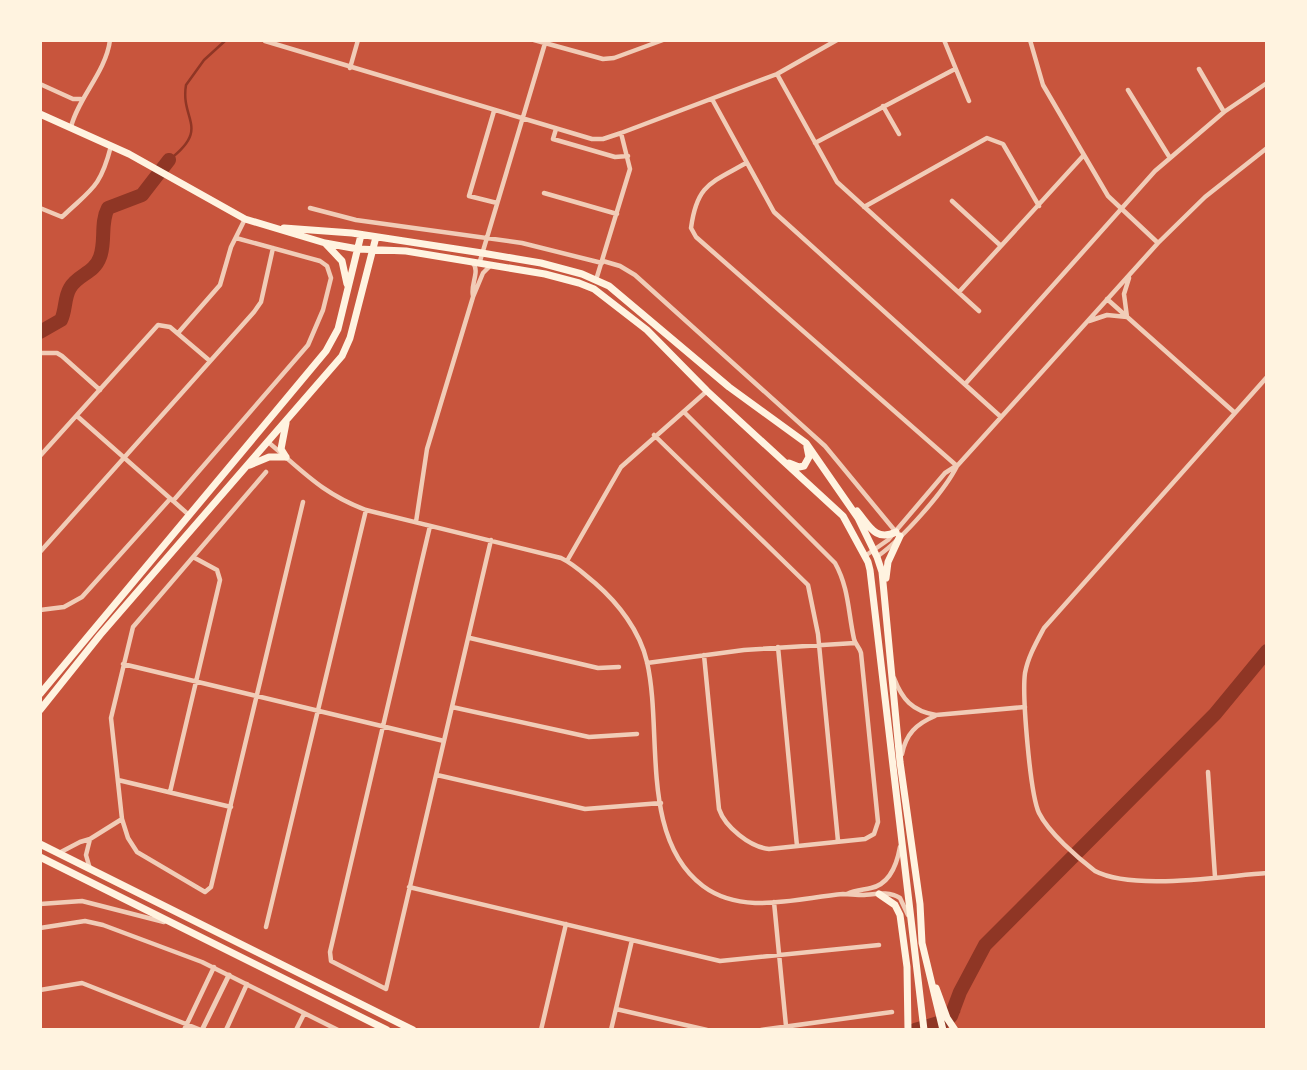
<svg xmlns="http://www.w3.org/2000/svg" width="1307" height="1070" viewBox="0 0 1307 1070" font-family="'Nunito Sans',sans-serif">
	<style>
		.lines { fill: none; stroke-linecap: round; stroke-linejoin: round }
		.stream { stroke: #8f3625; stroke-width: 2.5 }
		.river { stroke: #8f3625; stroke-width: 14 }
		.minor { stroke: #f1ccb7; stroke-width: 4.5 }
		.tertiary { stroke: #f1ccb7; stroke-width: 5 }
		.primary { stroke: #fff3e0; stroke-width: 7 }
	</style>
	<rect width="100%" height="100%" fill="#c8553d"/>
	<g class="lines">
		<!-- stream -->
		<path class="stream" d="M169,160C211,128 180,120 186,85L204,60L226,40
			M954,1010L959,1012"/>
		<!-- river -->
		<path class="river" d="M40,332L61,320C66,310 64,298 70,288C78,274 94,274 100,257C106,241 100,223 108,208L142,195L169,160
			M915,1030L945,1021L951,1016L960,992L985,945L1215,714L1267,651"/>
		<!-- minor -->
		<path class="minor" d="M534,40L603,59L614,58L663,40
			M944,40L969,101
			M1030,40L1043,85L1108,196L1158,243
			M265,41L592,139H603L621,133L777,74L837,40
			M350,68L358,40
			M1199,69L1224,112
			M777,74L837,182L979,311
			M40,84L73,99H81
			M1128,90L1170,158
			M712,99L774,212L1001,417
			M883,106L899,134
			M494,111L469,196L497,203
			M71,127C78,98 106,72 110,40
			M556,129L553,139L615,157L628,156
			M815,143L955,69
			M746,163C711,183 697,184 691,228L696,237L957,466
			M544,193L617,214
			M952,201L1001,246
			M864,207L987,138L1003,144L1039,206
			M40,208L62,217C91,189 100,189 111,146
			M310,208L356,220L522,243L602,263
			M480,261L546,40
			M603,261L620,266L635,275L825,446L896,532
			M472,262C481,271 470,284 473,296
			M596,280L630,169L621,133
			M959,292L1083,156
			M1107,299L1235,413
			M1089,321L1107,315L1127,317L1124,294L1129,278
			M178,333L220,285L231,247L245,219
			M40,353H57L62,356L100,390
			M1267,377L1044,628C1036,643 1028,657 1025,673C1022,695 1030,794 1039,813C1049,833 1078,858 1095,871C1133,891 1222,876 1267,873
			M966,383L1155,171L1224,112L1267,83
			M684,412L835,563C849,588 848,612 854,639C855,644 860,648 861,653L878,822L874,834L865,839L769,849C750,847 725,827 719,809L704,655
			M77,416L189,515
			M654,435L808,585L818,634L838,841
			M268,442C303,471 321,493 366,510L561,558C574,564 584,574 595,583C618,603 640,631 647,662C663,731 639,838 703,886C743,916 797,898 843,894C849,894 856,895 864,895C876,894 889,891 900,898L908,915
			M40,456L158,325L170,327L210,361
			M266,472L133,627L111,718L122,819L128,838L137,852L205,892L211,887L303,502
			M173,501L308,345L323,310L331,278L327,266L320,261L236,238
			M416,522L427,449L473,297L483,273L490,266
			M430,526L330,952L331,961L386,989L491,540
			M40,552L254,312L261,302L273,248
			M865,556L888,540L945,473L956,466
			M878,556C902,539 944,492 957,466L1158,243L1205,197L1267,148
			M567,561L621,467L707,391
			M40,610L64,607L82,597L170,499
			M470,638L598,668L619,667
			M778,647L797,846
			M647,663L744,650L855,643
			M123,664L444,741
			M894,678C902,699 912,711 936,715L1025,707
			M452,707L589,737L637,734
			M902,754C906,734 916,724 935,716
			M1208,772L1215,877
			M437,775L585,809L661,803
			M118,780L231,807
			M170,792L220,580L217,570L193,557
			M59,853L80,842L90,839L122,819
			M90,869L86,855L90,839
			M409,887L720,961L879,945
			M847,894C855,890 862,890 871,888C890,884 897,864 900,847
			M774,902L786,1026
			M40,904L82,901L164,922
			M266,927L366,510
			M40,928L85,921L103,925L202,962L338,1030
			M40,990L82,983L201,1030
			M616,1009L707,1030
			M184,1030L214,967
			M226,1030L247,984
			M296,1030L304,1014
			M541,1030L566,924
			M611,1030L632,940
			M761,1030L892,1012"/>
		<!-- tertiary -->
		<path class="tertiary" d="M202,1030L229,975"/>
		<!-- primary -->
		<path class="primary" d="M40,114L129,154L245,219L325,243L358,249L406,251L545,274L579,283L594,289L647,330L707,391L843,516L868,562L870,570L924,1030
			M284,228L352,233L482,253L541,263L582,274L609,286L729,387L806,443L858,518L877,557L882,572L900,762L920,904L922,943L943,1030
			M326,244L342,261L347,284
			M286,423L281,449L286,457
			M789,463L799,467L804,466L809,457L807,447
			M250,465L269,457H286
			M857,511C869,525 875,542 896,532
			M886,578L888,562L900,536
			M40,694L326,351L338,329L361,235
			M40,710L100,635L342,356L350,338L376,237
			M40,844L413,1030
			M40,857L387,1030
			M879,894L895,905L900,915L907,967L908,1030
			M936,988L947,1018L955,1030"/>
	</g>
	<!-- border -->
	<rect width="1307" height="1070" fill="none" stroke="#fff3e0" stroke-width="84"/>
</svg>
